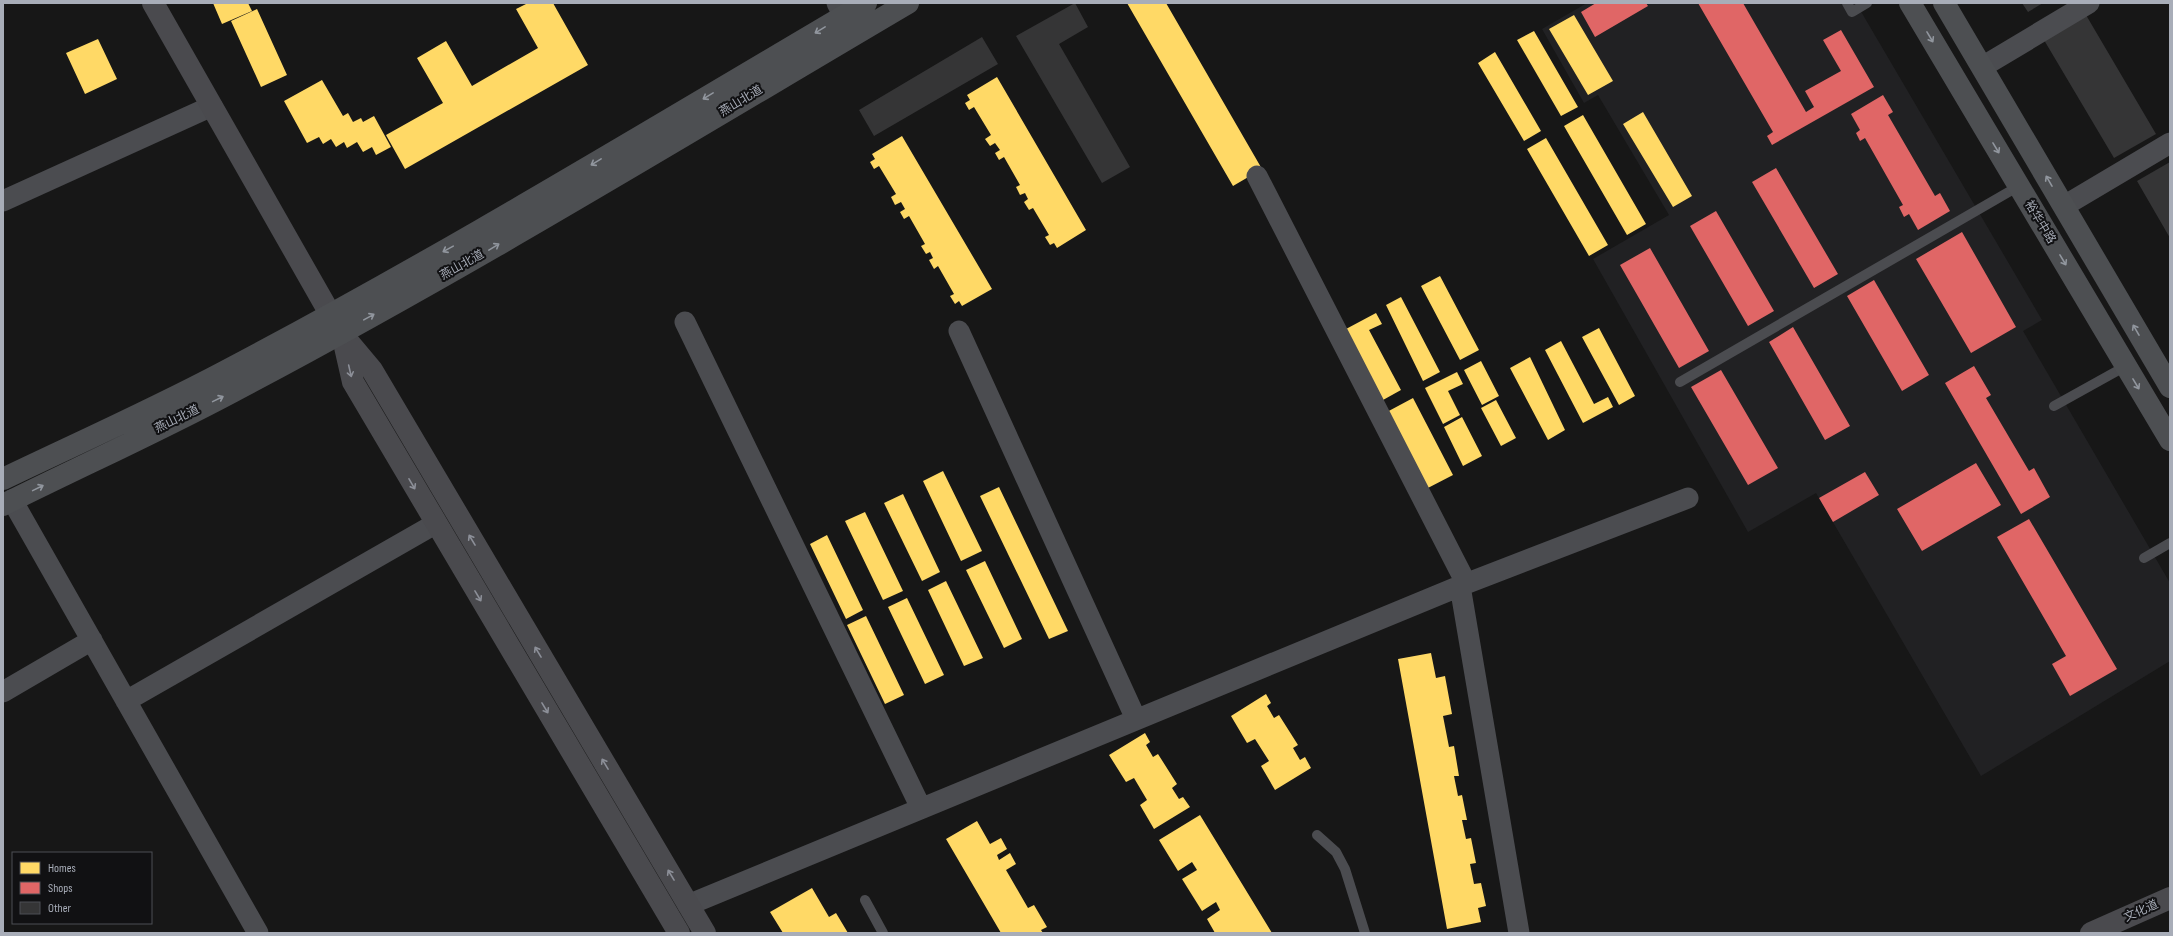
<svg xmlns="http://www.w3.org/2000/svg" width="2173" height="936" viewBox="0 0 2173 936" font-family="'Sofia Sans Condensed','Noto Sans SC',sans-serif">
	<style>
		.built { fill: #212123 }
		.homes { fill: #ffd966 }
		.shops { fill: #e06666 }
		.building { fill: #353536 }
		.lines { fill: none; stroke-linecap: round; stroke-linejoin: round }
		.lane { stroke: #4b4c50; stroke-width: 10 }
		.street { stroke: #4b4c50; stroke-width: 21 }
		.secondary { stroke: #4a4a4e; stroke-width: 22 }
		.primary { stroke: #4d4f52; stroke-width: 22 }
		.oneway { stroke: #91969e }
		.oneway2 { stroke: #8c8f98 }
		.labels { text-anchor: middle; dominant-baseline: central; stroke-width: 4; stroke-linejoin: round; paint-order: stroke }
		.street-label { font-size: 12px; fill: #a8adb8; stroke: #111113 }
	</style>
	<rect width="100%" height="100%" fill="#171717"/>
	<!-- built -->
	<path class="built" d="M1587,3H1856L2042,320L2023,331L2170,583V661L1981,776L1816,493L1748,532L1593,259L1669,215L1598,95L1584,103L1542,29Z"/>
	<!-- homes -->
	<path class="homes" d="M213,3H248L252,11L222,24Z
		M528,3H553L588,65L405,169L386,135L443,103L417,58L446,41L472,86L538,48L516,9Z
		M1127,3H1166L1262,169L1233,186Z
		M257,9L287,75L261,87L231,21Z
		M1574,15L1613,81L1588,95L1549,29Z
		M1534,31L1578,107L1561,116L1517,40Z
		M98,39L117,79L85,94L66,53Z
		M1495,52L1541,131L1524,141L1478,63Z
		M997,77L1086,230L1057,248L1054,243L1050,245L1045,237L1049,235L1033,208L1029,210L1024,202L1028,199L1025,193L1020,195L1016,187L1020,185L1004,157L999,160L995,153L1000,150L995,143L990,146L985,139L991,135L974,107L969,110L965,103L970,100L967,95Z
		M322,80L343,116L348,113L353,122L361,118L363,122L374,116L391,147L376,155L372,147L363,152L357,142L347,148L344,142L336,147L331,139L323,144L319,137L307,143L284,101Z
		M1643,112L1692,196L1673,207L1623,124Z
		M1583,115L1646,224L1627,235L1564,126Z
		M902,136L992,289L962,306L959,301L955,304L950,296L954,294L938,266L934,269L929,260L933,258L930,252L926,254L921,246L925,244L909,216L904,219L900,212L905,209L901,202L895,205L891,197L896,194L879,166L874,169L870,162L875,159L872,154Z
		M1546,138L1608,245L1589,256L1527,149Z
		M1440,276L1479,350L1460,360L1421,286Z
		M1401,297L1440,372L1423,381L1386,305Z
		M1376,313L1382,324L1369,330L1401,390L1383,400L1346,329Z
		M1599,328L1635,396L1619,405L1582,337Z
		M1561,341L1594,404L1608,397L1613,407L1583,423L1545,350Z
		M1530,357L1565,430L1548,440L1510,368Z
		M1481,361L1499,396L1482,405L1464,370Z
		M1457,372L1463,384L1448,391L1460,415L1443,424L1425,388Z
		M1413,398L1453,475L1424,490L1385,413Z
		M1496,400L1516,438L1501,446L1481,408Z
		M1462,417L1482,456L1463,466L1444,427Z
		M943,471L982,551L961,561L923,481Z
		M999,487L1068,631L1049,639L980,496Z
		M903,494L940,572L922,581L884,503Z
		M865,512L903,591L883,600L845,521Z
		M827,535L863,610L846,619L810,544Z
		M985,561L1022,639L1004,648L966,570Z
		M946,581L983,658L964,666L928,590Z
		M907,598L944,675L925,684L888,607Z
		M866,616L904,695L885,704L847,625Z
		M1431,653L1436,678L1445,676L1452,714L1443,716L1449,747L1454,746L1459,776H1454L1458,796L1462,795L1467,820H1462L1466,839L1471,838L1476,863L1470,864L1474,884L1481,883L1486,906L1478,908L1481,922L1447,929L1398,659Z
		M1266,694L1271,703L1267,706L1274,718L1279,715L1298,745L1293,748L1300,760L1305,757L1311,768L1275,790L1261,766L1269,761L1255,739L1247,743L1231,716Z
		M1145,733L1150,742L1146,745L1153,757L1158,754L1177,784L1172,788L1179,799L1183,797L1190,807L1154,829L1140,805L1147,800L1134,778L1126,782L1109,755Z
		M1200,815L1272,933H1215L1207,919L1220,910L1216,902L1202,911L1182,879L1197,870L1192,862L1178,871L1159,840Z
		M977,821L990,844L1001,838L1007,849L997,855L999,860L1010,853L1016,864L1006,870L1028,908L1034,905L1047,927L1041,930L1043,933H1001L946,839Z
		M812,888L829,917L836,913L848,933H783L770,912Z"/>
	<!-- shops -->
	<path class="shops" d="M1596,3H1646L1648,6L1595,37L1581,12Z
		M1698,3H1743L1806,112L1814,107L1805,91L1841,71L1823,40L1841,30L1874,87L1772,145L1767,136L1773,132Z
		M1883,95L1893,112L1888,115L1935,196L1940,193L1950,211L1918,230L1909,214L1904,217L1899,207L1903,205L1865,138L1860,141L1856,133L1860,130L1851,114Z
		M1776,168L1838,274L1814,288L1752,182Z
		M1716,211L1774,311L1748,326L1690,226Z
		M1962,232L2016,327L1971,353L1916,259Z
		M1650,248L1709,351L1679,368L1620,265Z
		M1874,280L1929,375L1902,391L1847,296Z
		M1793,327L1850,426L1825,440L1769,342Z
		M1974,366L1991,395L1986,398L2029,471L2034,468L2050,497L2021,514L1945,383Z
		M1721,370L1778,468L1748,485L1691,387Z
		M1976,463L2001,505L1922,551L1897,509Z
		M1865,472L1879,495L1833,522L1819,498Z
		M2029,519L2117,669L2070,696L2052,664L2066,656L1997,537Z"/>
	<!-- building -->
	<path class="building" d="M1075,3L1088,27L1059,44L1130,167L1102,183L1016,36Z
		M2022,3H2043L2028,12Z
		M2086,15L2156,134L2114,158L2044,40Z
		M982,37L998,64L874,136L859,110Z
		M2170,162V238L2137,181Z"/>
	<g class="lines">
		<!-- lane -->
		<path class="lane" d="M1847,3L1852,12L1867,3
			M1680,382L2019,186
			M2054,406L2126,366
			M2144,558L2170,543
			M1317,835L1336,852L1345,869L1365,933
			M865,900L883,933"/>
		<!-- street -->
		<path class="street" d="M837,3L844,16
			M1982,67L2089,3
			M1257,176L1466,583
			M3,201L212,106
			M2064,206L2170,143
			M685,322L921,808
			M959,331L1136,719
			M12,500L258,933
			M1460,586L1519,933
			M3,692L92,640
			M126,701L435,524
			M688,905L1460,586L1688,498"/>
		<!-- secondary -->
		<path class="secondary" d="M153,3L341,333L372,370L705,933
			M343,338L353,382L679,933
			M2091,933L2170,898"/>
		<!-- primary -->
		<path class="primary" d="M1910,3L2170,440
			M1944,3L2170,387
			M3,479C76,444 150,411 222,373C441,258 652,129 866,3
			M3,505C79,467 157,432 232,392C462,271 684,135 908,3"/>
	</g>
	<!-- one-way arrows -->
	<defs><path id="oneway-shaft" d="M-6 0H5M1.5-3L5.5 0L1.5 3" fill="none" stroke-width="1.6" stroke-linecap="round" stroke-linejoin="round"/></defs>
	<g class="oneway">
		<use href="#oneway-shaft" transform="translate(820 30) rotate(149)"/>
		<use href="#oneway-shaft" transform="translate(1930 37) rotate(59)"/>
		<use href="#oneway-shaft" transform="translate(708 96) rotate(149)"/>
		<use href="#oneway-shaft" transform="translate(1996 148) rotate(59)"/>
		<use href="#oneway-shaft" transform="translate(596 162) rotate(149)"/>
		<use href="#oneway-shaft" transform="translate(2049 181) rotate(-120)"/>
		<use href="#oneway-shaft" transform="translate(494 247) rotate(-31)"/>
		<use href="#oneway-shaft" transform="translate(448 249) rotate(151)"/>
		<use href="#oneway-shaft" transform="translate(2063 260) rotate(59)"/>
		<use href="#oneway-shaft" transform="translate(369 317) rotate(-29)"/>
		<use href="#oneway-shaft" transform="translate(2136 330) rotate(-120)"/>
		<use href="#oneway-shaft" transform="translate(2136 384) rotate(59)"/>
		<use href="#oneway-shaft" transform="translate(218 399) rotate(-26)"/>
		<use href="#oneway-shaft" transform="translate(38 488) rotate(-26)"/>
	</g>
	<g class="oneway2">
		<use href="#oneway-shaft" transform="translate(350 371) rotate(77)"/>
		<use href="#oneway-shaft" transform="translate(412 484) rotate(60)"/>
		<use href="#oneway-shaft" transform="translate(472 540) rotate(-121)"/>
		<use href="#oneway-shaft" transform="translate(478 596) rotate(59)"/>
		<use href="#oneway-shaft" transform="translate(538 652) rotate(-121)"/>
		<use href="#oneway-shaft" transform="translate(545 708) rotate(59)"/>
		<use href="#oneway-shaft" transform="translate(605 764) rotate(-121)"/>
		<use href="#oneway-shaft" transform="translate(671 875) rotate(-121)"/>
	</g>
	<g class="labels">
		<!-- street labels -->
		<g class="street-label">
			<text transform="translate(741 101) rotate(-31)">燕山北道</text>
			<text transform="translate(2040 222) rotate(59)">裕华中路</text>
			<text transform="translate(462 265) rotate(-29)">燕山北道</text>
			<text transform="translate(177 419) rotate(-26)">燕山北道</text>
			<text transform="translate(2141 911) rotate(-24)">文化道</text>
		</g>
	</g>
	<!-- border -->
	<rect width="2173" height="936" fill="none" stroke="#a8adb8" stroke-width="8"/>
	<!-- legend -->
	<rect x="12" y="852" width="140" height="72" fill="#111113" stroke="#4d4f55"/>
	<rect x="20" y="862" width="20" height="12" fill="#ffd966" stroke="#4d4f55"/>
	<text x="48" y="872" font-size="12" fill="#a8adb8">Homes</text>
	<rect x="20" y="882" width="20" height="12" fill="#e06666" stroke="#4d4f55"/>
	<text x="48" y="892" font-size="12" fill="#a8adb8">Shops</text>
	<rect x="20" y="902" width="20" height="12" fill="#353536" stroke="#4d4f55"/>
	<text x="48" y="912" font-size="12" fill="#a8adb8">Other</text>
</svg>
